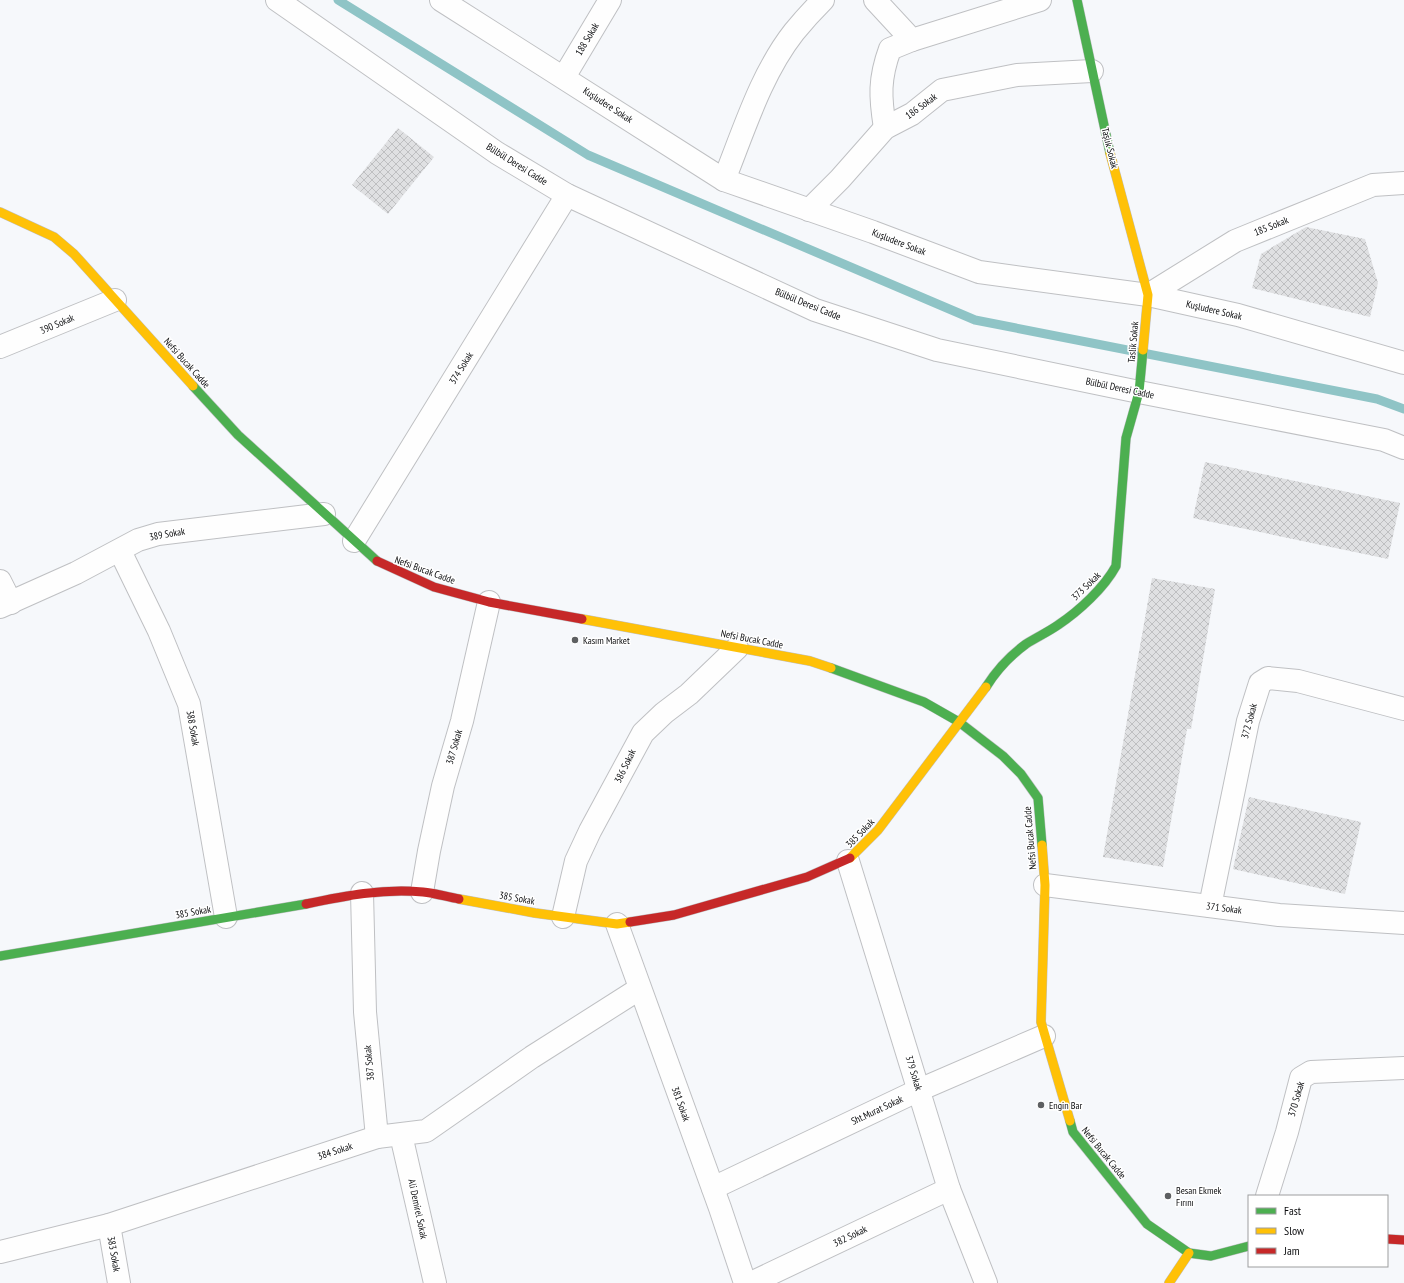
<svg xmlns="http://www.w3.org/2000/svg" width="1404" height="1283" viewBox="0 0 1404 1283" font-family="'PT Sans Narrow',sans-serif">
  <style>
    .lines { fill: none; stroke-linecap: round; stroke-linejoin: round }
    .stream { stroke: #8fc4c6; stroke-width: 9 }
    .building { fill: url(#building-cross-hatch) }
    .street-casing { stroke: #bfc0c3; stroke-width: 24 }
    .fast-casing { stroke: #bfc0c3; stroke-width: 10 }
    .slow-casing { stroke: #bfc0c3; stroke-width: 10 }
    .jam-casing { stroke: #bfc0c3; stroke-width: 10 }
    .street { stroke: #fefefe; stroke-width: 22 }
    .fast { stroke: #4caf50; stroke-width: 9 }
    .slow { stroke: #ffc107; stroke-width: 9 }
    .jam { stroke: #c62828; stroke-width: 9 }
    .poi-dot { fill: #5d5f61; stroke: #fff; stroke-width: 1.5 }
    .labels { text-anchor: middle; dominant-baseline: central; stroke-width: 3; stroke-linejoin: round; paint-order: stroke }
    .street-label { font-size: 10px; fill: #0b0c0e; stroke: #fff }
    .poi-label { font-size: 10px; fill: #0b0c0e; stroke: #fff; text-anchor: start }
  </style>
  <defs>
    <pattern id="building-cross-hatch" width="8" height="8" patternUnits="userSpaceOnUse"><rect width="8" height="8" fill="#dfe0e2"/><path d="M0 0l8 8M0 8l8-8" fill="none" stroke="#bebfc1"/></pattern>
  </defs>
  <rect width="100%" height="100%" fill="#f6f8fb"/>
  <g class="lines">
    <!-- stream -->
    <path class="stream" d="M338 0 588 155 975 320 1377 399 1404 409"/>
  </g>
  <!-- building -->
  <g class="building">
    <path d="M398 128 434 157 388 214 352 185Z"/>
    <path d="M1306 227 1365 239 1378 283 1370 317 1252 288 1261 254Z"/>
    <path d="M1205 462 1400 503 1388 559 1193 518Z"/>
    <path d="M1152 578 1215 589 1191 729H1187L1163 867 1103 857Z"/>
    <path d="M1249 797 1361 822 1345 894 1233 869Z"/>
  </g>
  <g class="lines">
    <!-- street casing -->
    <g class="street-casing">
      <g id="street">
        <path d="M277 0 497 153 567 195 815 310 937 350 1139 392 1384 440 1404 448"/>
        <path d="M441 0 724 180 873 232 979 272 1148 295 1238 315 1404 363"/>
        <path d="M875 0 912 40 1040 0"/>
        <path d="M564 77 610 0"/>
        <path d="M885 128C880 97 879 79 890 49L912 40"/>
        <path d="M724 180C744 130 761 74 794 32 803 21 813 10 823 0"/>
        <path d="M809 210 840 179 885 128 912 114 942 90 1017 75 1092 71"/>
        <path d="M1148 295 1235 241 1373 185 1404 183"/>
        <path d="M0 347 115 300"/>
        <path d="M354 541 567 195"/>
        <path d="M120 551 159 631 189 704 226 917"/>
        <path d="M0 581 11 603"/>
        <path d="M0 607 76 573 138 540 158 534 324 514"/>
        <path d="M848 861 949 1189 986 1283"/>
        <path d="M1045 885 1279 915 1404 923"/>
        <path d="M422 892 429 851 443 786 462 721 489 602"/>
        <path d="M362 893 365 1012 377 1137"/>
        <path d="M1210 906 1248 721 1260 683 1268 678 1298 681 1404 709"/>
        <path d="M563 917 576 861 590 831 643 733 664 713 689 694 737 648"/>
        <path d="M617 924 720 1208 745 1283"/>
        <path d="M401 1135 435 1283"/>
        <path d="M713 1188 919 1090 1044 1036"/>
        <path d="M1267 1196 1287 1132 1301 1078 1311 1072 1404 1068"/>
        <path d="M109 1225 119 1283"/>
        <path d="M0 1252 109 1225 377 1137 426 1131 532 1057 639 989"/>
        <path d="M751 1283 949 1189"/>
      </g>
    </g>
    <!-- fast casing -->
    <g class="fast-casing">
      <g id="fast">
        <path d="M1077 0 1110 153"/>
        <path d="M193 386 238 435 377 561"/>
        <path d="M831 668 924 702 959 722 1003 756 1021 774 1038 798 1042 845"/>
        <path d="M986 687C996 671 1011 655 1026 644 1037 637 1048 632 1058 625 1079 611 1104 588 1116 566L1126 438 1139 392 1143 350"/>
        <path d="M0 956 306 904"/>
        <path d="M1070 1121 1073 1132 1147 1224 1189 1253 1211 1256 1249 1246"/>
      </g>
    </g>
    <!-- slow casing -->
    <g class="slow-casing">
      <g id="slow">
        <path d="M1110 153 1148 295 1143 350"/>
        <path d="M0 212 54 237 74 254 193 386"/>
        <path d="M582 619 810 661 831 668"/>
        <path d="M1042 845 1045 885 1041 1022 1070 1121"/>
        <path d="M850 858 878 830 986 687"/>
        <path d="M459 899 535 913 617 924 630 922"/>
        <path d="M1169 1283 1189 1253"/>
      </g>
    </g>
    <!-- jam casing -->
    <g class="jam-casing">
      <g id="jam">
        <path d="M377 561 434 587 489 602 582 619"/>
        <path d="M306 904C344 896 383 888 423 892 435 893 447 897 459 899"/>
        <path d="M630 922 674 915 807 877 850 858"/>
        <path d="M1387 1239 1404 1240"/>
      </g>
    </g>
    <!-- street -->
    <use href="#street" class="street"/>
    <!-- fast -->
    <use href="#fast" class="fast"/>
    <!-- slow -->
    <use href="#slow" class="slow"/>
    <!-- jam -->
    <use href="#jam" class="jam"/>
  </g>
  <!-- markers -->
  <g class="poi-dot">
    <circle cx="575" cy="640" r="4"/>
    <circle cx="1041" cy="1105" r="4"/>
    <circle cx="1168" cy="1196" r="4"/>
  </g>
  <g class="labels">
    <!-- street labels -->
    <g class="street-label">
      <text transform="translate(587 39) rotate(-59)">188 Sokak</text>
      <text transform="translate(608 105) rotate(33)">Kuşludere Sokak</text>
      <text transform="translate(921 106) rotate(-36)">186 Sokak</text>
      <text transform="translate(1110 148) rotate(76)">Taşlık Sokak</text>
      <text transform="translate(517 164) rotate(32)">Bülbül Deresi Cadde</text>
      <text transform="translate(1271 226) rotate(-22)">185 Sokak</text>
      <text transform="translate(899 242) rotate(21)">Kuşludere Sokak</text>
      <text transform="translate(808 304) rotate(22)">Bülbül Deresi Cadde</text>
      <text transform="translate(1214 310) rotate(13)">Kuşludere Sokak</text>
      <text transform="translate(57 324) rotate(-23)">390 Sokak</text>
      <text transform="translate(1133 342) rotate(-85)">Taslik Sokak</text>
      <text transform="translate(187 363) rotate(48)">Nefsi Bucak Cadde</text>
      <text transform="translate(461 368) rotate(-58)">374 Sokak</text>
      <text transform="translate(1120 388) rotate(12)">Bülbül Deresi Cadde</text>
      <text transform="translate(167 534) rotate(-10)">389 Sokak</text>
      <text transform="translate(425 570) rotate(20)">Nefsi Bucak Cadde</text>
      <text transform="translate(1086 586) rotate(-44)">373 Sokak</text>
      <text transform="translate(752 639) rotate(11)">Nefsi Bucak Cadde</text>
      <text transform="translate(1249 721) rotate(-75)">372 Sokak</text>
      <text transform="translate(193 728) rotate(80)">388 Sokak</text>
      <text transform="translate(454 747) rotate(-74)">387 Sokak</text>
      <text transform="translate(625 766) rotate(-64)">386 Sokak</text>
      <text transform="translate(860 833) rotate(-46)">385 Sokak</text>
      <text transform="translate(1030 838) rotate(-95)">Nefsi Bucak Cadde</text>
      <text transform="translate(517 898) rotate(10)">385 Sokak</text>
      <text transform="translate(1224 908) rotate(7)">371 Sokak</text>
      <text transform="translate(193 912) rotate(-10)">385 Sokak</text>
      <text transform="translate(369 1063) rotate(-95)">387 Sokak</text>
      <text transform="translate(914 1073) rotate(73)">379 Sokak</text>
      <text transform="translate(1296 1099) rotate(-74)">370 Sokak</text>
      <text transform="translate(681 1104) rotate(70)">381 Sokak</text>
      <text transform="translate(877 1110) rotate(-25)">Sht.Murat Sokak</text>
      <text transform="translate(335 1151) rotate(-18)">384 Sokak</text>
      <text transform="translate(1104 1153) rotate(51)">Nefsi Bucak Cadde</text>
      <text transform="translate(418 1209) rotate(78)">Ali Demirel Sokak</text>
      <text transform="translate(850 1236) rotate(-26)">382 Sokak</text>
      <text transform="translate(114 1254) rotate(80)">383 Sokak</text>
    </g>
    <!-- poi labels -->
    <g class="poi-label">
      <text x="583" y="640">Kasım Market</text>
      <text x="1049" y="1105">Engin Bar</text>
      <text x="1176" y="1190">Besan Ekmek<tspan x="1176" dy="12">Fırını</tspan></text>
    </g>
  </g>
  <!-- legend -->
  <rect x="1248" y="1195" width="140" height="72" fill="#ffffff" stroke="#9d9e9f"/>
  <rect x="1256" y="1208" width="20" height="6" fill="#4caf50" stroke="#9d9e9f"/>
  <text x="1284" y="1215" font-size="12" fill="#0b0c0e">Fast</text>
  <rect x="1256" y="1228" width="20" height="6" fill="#ffc107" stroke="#9d9e9f"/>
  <text x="1284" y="1235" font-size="12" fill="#0b0c0e">Slow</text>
  <rect x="1256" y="1248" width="20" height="6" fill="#c62828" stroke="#9d9e9f"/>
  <text x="1284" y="1255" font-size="12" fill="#0b0c0e">Jam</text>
</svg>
